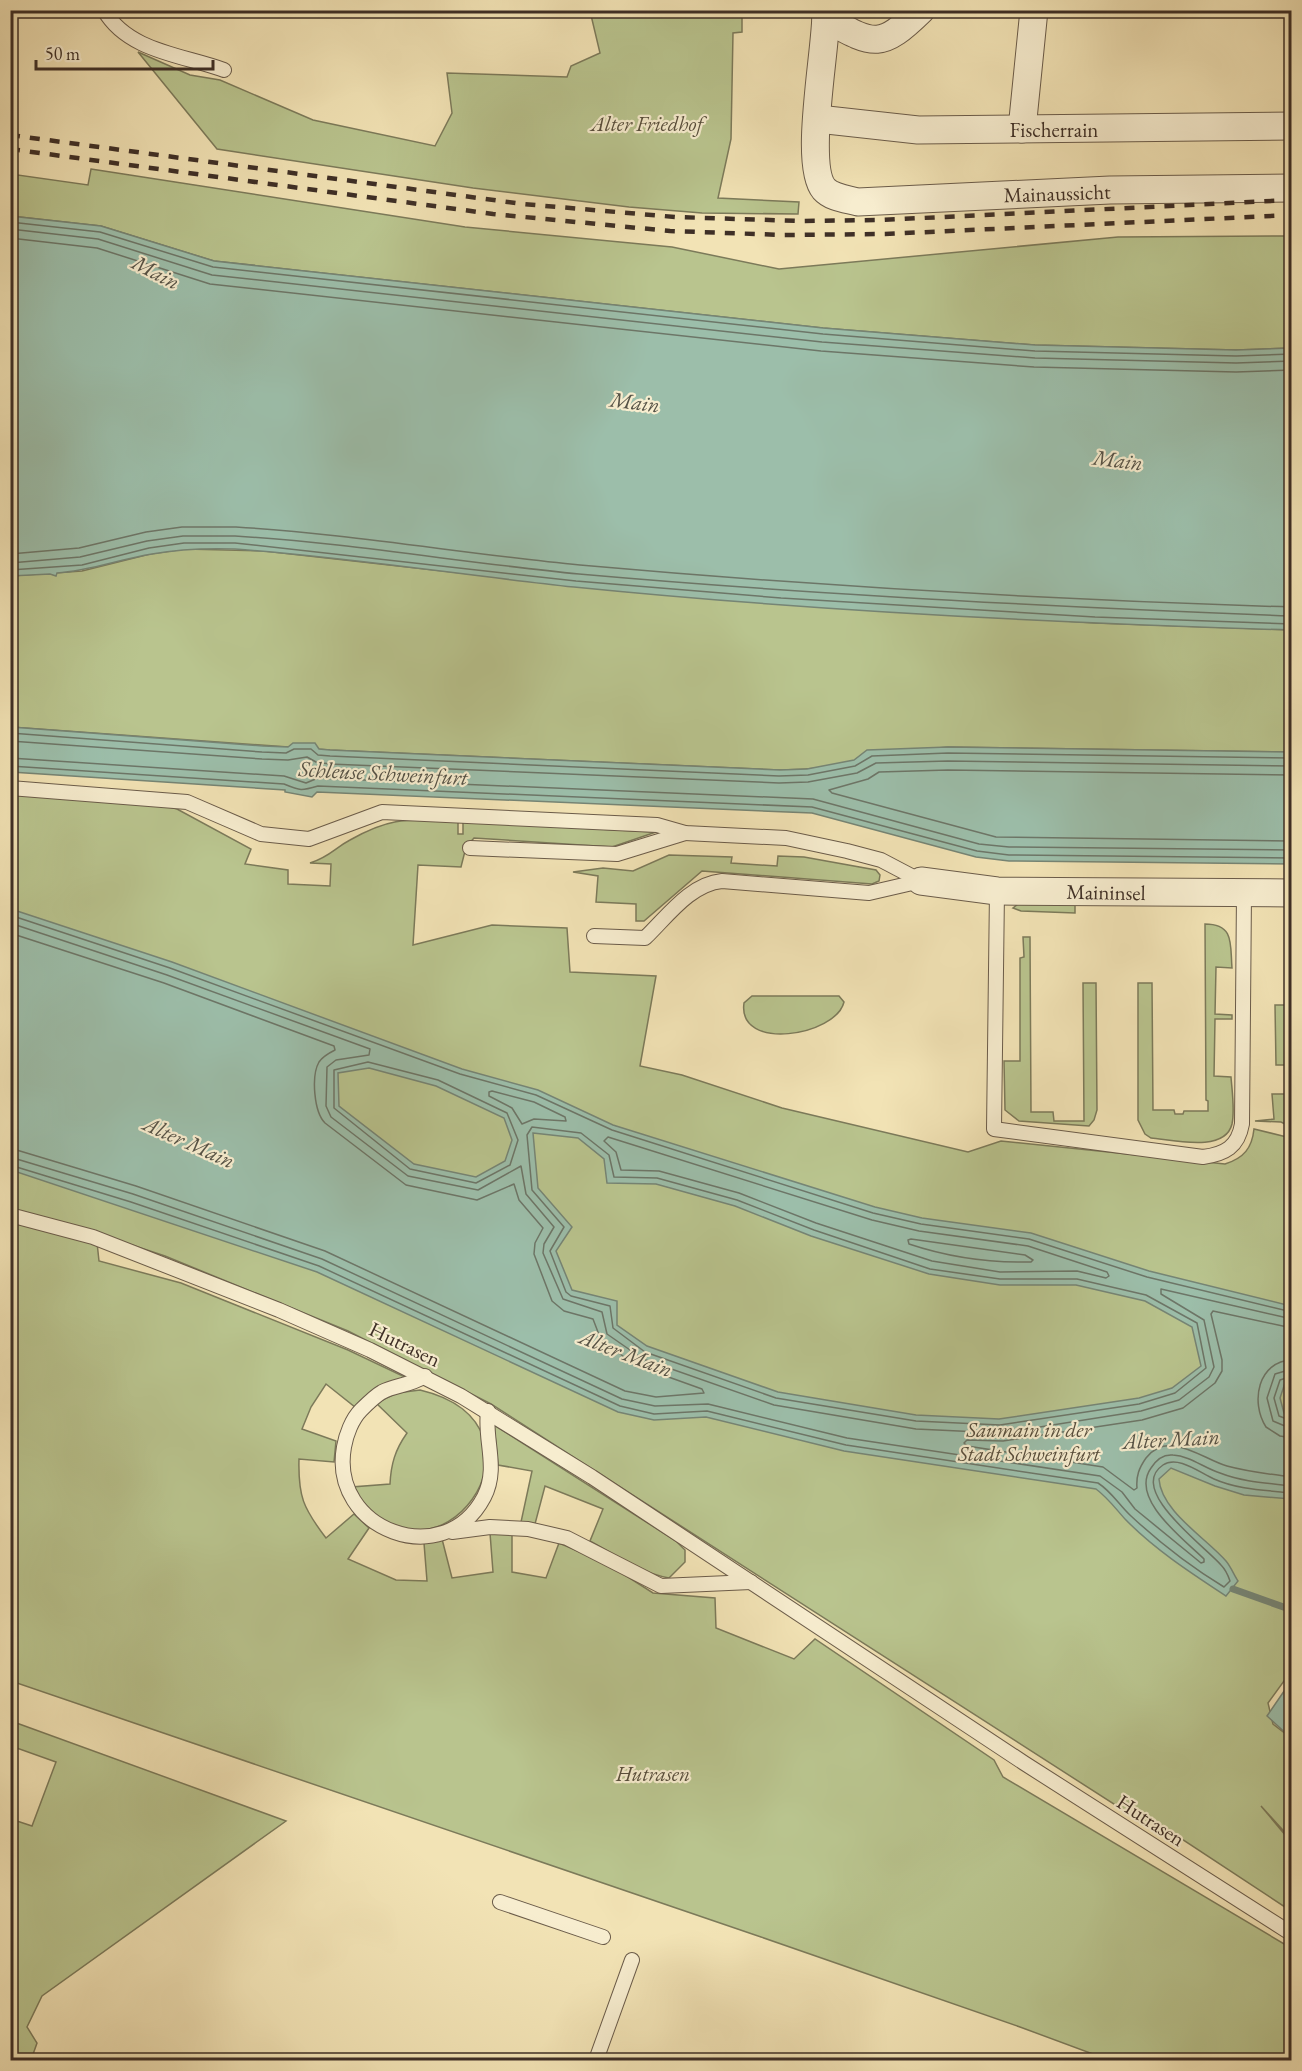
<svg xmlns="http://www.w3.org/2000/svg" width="1302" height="2071" viewBox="0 0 1302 2071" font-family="'EB Garamond',serif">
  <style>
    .green { fill: #b9c48e; stroke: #7c7a5a; stroke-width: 1.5 }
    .water { fill: #9cbeaa; stroke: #768575; stroke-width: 1.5; fill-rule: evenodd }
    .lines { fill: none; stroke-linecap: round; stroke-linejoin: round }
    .shore { stroke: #6d7668; stroke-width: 1.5 }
    .stream { stroke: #768575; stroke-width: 7 }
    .service-casing { stroke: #6b5c4a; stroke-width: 16 }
    .minor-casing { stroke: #6b5c4a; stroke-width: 29 }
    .service { stroke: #f7edcf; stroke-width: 14 }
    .minor { stroke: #f7edcf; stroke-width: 27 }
    .rail { stroke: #3e2f26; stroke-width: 4.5; stroke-dasharray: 10 10; stroke-linecap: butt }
    .labels { text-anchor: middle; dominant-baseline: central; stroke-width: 4.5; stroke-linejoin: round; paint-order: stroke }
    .park-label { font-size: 21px; font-style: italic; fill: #574d3b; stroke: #f7edcf }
    .street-label { font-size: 21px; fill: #3e2f26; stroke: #f7edcf }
    .water-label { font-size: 22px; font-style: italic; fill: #565347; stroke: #f7edcf }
  </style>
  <rect width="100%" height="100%" fill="#f2e3b5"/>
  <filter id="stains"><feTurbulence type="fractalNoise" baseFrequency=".00333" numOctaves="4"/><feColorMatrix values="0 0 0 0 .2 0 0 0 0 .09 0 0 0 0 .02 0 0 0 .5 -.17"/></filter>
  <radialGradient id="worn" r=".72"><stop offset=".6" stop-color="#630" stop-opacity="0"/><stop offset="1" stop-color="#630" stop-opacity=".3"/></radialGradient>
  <!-- green -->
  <g class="green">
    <path d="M590 11H742V32L733 33 731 139 718 198 799 202 798 214 702 213 629 207 473 188 217 149 138 52 190 75 220 80 313 120 435 146 452 113 447 73 567 77 571 66 600 53Z"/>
    <path d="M91 169 465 227 672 247 779 269 1118 237 1291 236V348L1236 350 1035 345 823 328 214 261 101 226 11 216V174L88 185Z"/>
    <path d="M185 549 264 551 632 592 1095 623 1291 630V752L948 747 864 755C848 769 801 769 780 770L330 750 11 727 10 576 82 571 150 554Z"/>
    <path d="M11 793 163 805 177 809 251 849 245 864 288 870V884L330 886 331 864 310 863C331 856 333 849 350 840 394 815 410 820 458 821V834H463V822L656 832 612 847 474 838 466 847 461 867 418 865 413 945 492 925 567 928 570 972 656 976 640 1066 682 1075 782 1108 968 1152 1001 1141 1225 1164C1244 1158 1252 1148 1254 1129L1291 1138 1292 1670 1268 1703 1273 1724 1291 1738V1839L1261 1806 1291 1842V1911L1150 1818 1145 1824 491 1404 348 1331 165 1256 96 1233 99 1261 181 1283 348 1350 407 1378 382 1385 355 1407 326 1384 311 1407 302 1429 336 1441 334 1462 299 1459C298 1496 303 1508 326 1538L354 1514 369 1528 348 1559 396 1580 427 1581 424 1543 442 1539 452 1578 493 1572 490 1533 512 1534V1572L546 1578 559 1543 606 1563 653 1593 715 1598 716 1628 794 1659 815 1639 994 1760 1003 1777 1291 1948 1292 2058 1109 2060 1020 2027 761 1937 11 1681Z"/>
    <path d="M669 855 732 857 731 863 777 866 778 856 804 857 876 870 880 875 879 881 872 884 702 871 644 921H636V904L596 902 598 876 573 872 603 868 633 871Z"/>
    <path d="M1018 904H1075V913L1021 911 1013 908Z"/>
    <path d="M1205 924C1235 924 1230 945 1232 968L1216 967 1215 1014 1232 1015V1019H1215L1214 1076 1231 1077C1232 1091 1235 1110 1232 1124 1225 1153 1173 1140 1151 1138L1145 1134 1138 1120V983H1152L1153 1110H1174L1175 1114H1183L1184 1111H1208V1101L1206 1100Z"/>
    <path d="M1023 937H1030L1031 1112H1053L1054 1121H1084L1083 983H1096L1097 1110 1094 1120 1089 1126 1019 1121 1005 1110 1004 1061H1020V958L1024 957Z"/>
    <path d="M752 996H839L844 1002C836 1036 737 1052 744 1003Z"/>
    <path d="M1275 1005H1291V1053L1285 1054V1065H1276Z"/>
    <path d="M1272 1094H1285V1116H1291V1127L1281 1122 1255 1121 1274 1119Z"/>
    <path d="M420 1390C568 1425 434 1614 352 1487L390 1484C391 1464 395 1450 407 1433L376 1403 397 1393Z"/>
    <path d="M494 1425 676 1541 685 1550V1562L669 1578C640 1573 616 1555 590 1541L603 1509 545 1486 535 1524 521 1522 532 1471 498 1465Z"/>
    <path d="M11 1721 286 1821 42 1996 27 2027 37 2043 31 2060H11V1819L32 1826 56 1762 11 1746Z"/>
  </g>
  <!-- water -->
  <g class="water">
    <path d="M10 216 101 226 214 261 823 328 1035 345 1236 350 1291 348V630C1052 623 812 611 574 587 461 575 348 557 235 549 207 548 180 549 152 554 120 559 90 571 57 573L56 576 50 574 11 576Z"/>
    <path d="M11 727 263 746 288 747 293 743H315L319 749 330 750 780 770 807 769 854 760 867 750 948 747 1291 752V864L1009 861 976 857 812 813 317 792 312 797 285 792V790L11 772Z"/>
    <path d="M11 909 172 962 462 1069 538 1090 613 1125 875 1207 922 1218 1031 1233 1149 1271 1291 1306V1382L1285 1383 1280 1398 1284 1413 1291 1416V1499L1244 1495 1215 1486 1171 1468 1159 1479C1161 1511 1206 1538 1226 1561 1231 1567 1234 1575 1238 1581L1226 1596C1191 1573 1154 1549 1125 1519 1115 1508 1108 1498 1096 1489L844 1451 706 1417 654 1420 618 1412 317 1272 11 1170ZM369 1068 436 1086 504 1118 512 1140 505 1161 476 1177 414 1164 339 1106 338 1073ZM533 1133 578 1138 604 1159 607 1183 656 1184 735 1206 811 1236 929 1274 1000 1285H1076L1145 1301 1192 1327 1201 1366 1172 1388 1139 1398 999 1419 916 1415 778 1392 647 1346 617 1325V1301L572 1290 556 1251 572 1227 538 1188Z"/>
    <path d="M1291 1681V1738L1267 1716Z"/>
  </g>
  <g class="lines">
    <!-- shore -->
    <g class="shore">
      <path d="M10 222 100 232 213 267 823 334 1035 351 1236 356 1292 354"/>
      <path d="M10 229 98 239 212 275 822 342 1035 358 1236 363 1292 361"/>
      <path d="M10 238 97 248 210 284 821 351 1034 367 1236 372 1292 370"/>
      <path d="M10 554 79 548 146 532 182 527H236C351 534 465 554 580 565 816 586 1054 600 1292 607"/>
      <path d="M10 563 80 557 147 541 183 536H235C350 543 465 563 579 574 816 595 1054 607 1292 616"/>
      <path d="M10 570 82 565 149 548 184 543H235L576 581 781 598 1095 617 1292 624"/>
      <path d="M10 733 262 752 286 753 294 749H311L318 755 330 756 779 776 808 775 855 766 872 756 948 753 1292 758"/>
      <path d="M10 741 262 759 288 760 307 757 316 762 330 764 779 783 808 782 857 773 876 763 948 761 1292 766"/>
      <path d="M10 758 284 776 306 783 318 778 813 799 979 844 1009 847 1292 850"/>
      <path d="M10 766 284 784C301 791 301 791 318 786L812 807 977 851 1009 855 1292 858"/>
      <path d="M1292 775 948 770 879 772 868 779 829 790 832 793 996 837 1292 841"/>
      <path d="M10 915 170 968 460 1074 536 1095 612 1130 873 1213 921 1224 1029 1239 1147 1277 1292 1312"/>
      <path d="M10 923 167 975 370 1049 369 1055 336 1060 327 1067 326 1106 331 1117 408 1176 478 1190 521 1166 526 1194 554 1227 544 1244 543 1253 563 1299 602 1312 607 1334 643 1359 774 1405 916 1429 1001 1433 1141 1411 1179 1400 1209 1377 1214 1367 1204 1320 1161 1294V1289L1292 1319"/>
      <path d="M10 933 164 983 334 1046 335 1050C329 1053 323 1056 319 1062 311 1076 314 1112 325 1123L406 1185 477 1200 514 1184 519 1200 543 1228 535 1243 534 1254 552 1301 564 1311 593 1319 601 1340 635 1365 702 1389 704 1393 656 1397 625 1391 325 1251 136 1186 10 1148"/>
      <path d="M368 1062 438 1080 507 1113 518 1140 510 1165 476 1183 410 1169 334 1108V1070Z"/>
      <path d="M492 1091 534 1102 565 1117 566 1121 534 1119 522 1124 512 1108 489 1096V1092Z"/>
      <path d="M532 1127 581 1133 609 1155 614 1177 657 1178 737 1200 814 1230 930 1269 1000 1279H1077L1146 1295 1197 1323 1206 1368 1175 1393 1139 1404 1000 1425 916 1421 776 1398 645 1352 613 1328 610 1306 571 1296 566 1292 550 1251 564 1227 532 1190 527 1135Z"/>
      <path d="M608 1137 872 1220 919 1231 1028 1246 1107 1272 1109 1276 1106 1278 1077 1271 1000 1272 932 1261 816 1223 739 1193 659 1171 621 1170 616 1152 604 1141Z"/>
      <path d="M10 1157 133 1194 322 1259 622 1399 655 1406 708 1404 847 1438 1100 1476 1122 1492 1135 1509 1201 1563 1204 1562V1559C1185 1540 1129 1499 1151 1468 1156 1460 1163 1454 1173 1455 1190 1456 1204 1468 1220 1473 1243 1482 1267 1483 1292 1486"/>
      <path d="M10 1165 131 1202 319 1266 620 1406 654 1414 707 1411 846 1445 1098 1483C1112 1492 1119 1505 1131 1516 1159 1542 1191 1567 1224 1587L1230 1581C1228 1575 1225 1569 1221 1565 1206 1547 1126 1490 1163 1465 1178 1455 1200 1473 1214 1479 1239 1490 1265 1490 1292 1493"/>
      <path d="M911 1239 1025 1255 1033 1260 1031 1262C990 1263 948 1257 909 1244L908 1240Z"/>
      <path d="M1292 1328 1213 1311 1211 1314 1222 1360V1371L1215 1383 1183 1408 1142 1420 1003 1441 967 1440 964 1443 967 1446 1103 1467 1134 1490 1137 1488C1136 1476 1139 1468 1146 1458 1169 1429 1202 1459 1227 1466 1249 1472 1269 1474 1292 1477"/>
      <path d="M1292 1360C1258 1361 1250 1402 1266 1427L1280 1436 1292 1438"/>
      <path d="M1292 1369 1275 1374 1267 1398 1273 1421 1292 1429"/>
      <path d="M1292 1376 1280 1380 1274 1398 1279 1416 1292 1421"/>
    </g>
    <!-- stream -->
    <path class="stream" d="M1233 1589 1292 1610"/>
    <!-- service casing -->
    <g class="service-casing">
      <g id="service">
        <path d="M104 10C128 52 184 55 224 70"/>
        <path d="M10 788 187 802 261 834 309 839 382 812 657 825 685 833 786 838 847 851 881 860 921 881"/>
        <path d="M470 848 617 854 685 833"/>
        <path d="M997 891 994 1129 1203 1157C1225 1154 1238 1147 1242 1124L1244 893"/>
        <path d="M594 936 645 938C667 917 690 884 722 881L869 893 921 881"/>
        <path d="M10 1215 93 1237 279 1310 370 1350 461 1396 592 1477 1024 1763 1292 1934"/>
        <path d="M425 1376C409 1386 395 1385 382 1392 375 1396 367 1404 361 1410 352 1419 346 1435 344 1447 329 1530 444 1573 484 1497 499 1468 484 1440 488 1411"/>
        <path d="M452 1532 490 1527 528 1529 567 1538 661 1586 751 1582"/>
        <path d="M500 1902 603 1937"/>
        <path d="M596 2060 632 1960"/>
      </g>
    </g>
    <!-- minor casing -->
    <g class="minor-casing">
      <g id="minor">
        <path d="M826 10C827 46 803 164 824 189 832 198 847 199 858 202L1110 190 1292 188"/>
        <path d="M826 19C874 45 880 50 921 10"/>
        <path d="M818 119 918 130 1292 126"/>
        <path d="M1022 129 1034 10"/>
        <path d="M921 881 997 891 1292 893"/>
      </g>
    </g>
    <!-- service -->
    <use href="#service" class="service"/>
    <!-- minor -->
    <use href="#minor" class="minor"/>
    <!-- rail -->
    <g class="rail">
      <path d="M10 135 523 204 675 217 802 221 881 220 1292 200"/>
      <path d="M10 149 493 214 670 231 784 235 885 234 1292 215"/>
    </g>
  </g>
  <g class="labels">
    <!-- park labels -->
    <g class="park-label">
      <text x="647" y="123">Alter Friedhof</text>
      <text x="1029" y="1429">Saumain in der<tspan x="1029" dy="24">Stadt Schweinfurt</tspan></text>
      <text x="653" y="1773">Hutrasen</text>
    </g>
    <!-- street labels -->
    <g class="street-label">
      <text x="1054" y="129">Fischerrain</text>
      <text transform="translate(1057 193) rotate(-2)">Mainaussicht</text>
      <text transform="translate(1106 892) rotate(1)">Maininsel</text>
      <text transform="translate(405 1344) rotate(26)">Hutrasen</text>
      <text transform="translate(1151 1820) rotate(33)">Hutrasen</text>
    </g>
    <!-- water labels -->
    <g class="water-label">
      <text transform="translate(156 272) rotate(27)">Main</text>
      <text transform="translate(635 402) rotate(7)">Main</text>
      <text transform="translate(1118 460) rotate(7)">Main</text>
      <text transform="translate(383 773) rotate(3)">Schleuse Schweinfurt</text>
      <text transform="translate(189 1142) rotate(24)">Alter Main</text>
      <text transform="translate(626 1353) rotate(21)">Alter Main</text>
      <text transform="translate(1171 1439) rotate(-3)">Alter Main</text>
    </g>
  </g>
  <!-- margin -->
  <rect width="1302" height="2071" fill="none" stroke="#f2e3b5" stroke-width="36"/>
  <rect x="12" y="12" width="1278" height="2047" fill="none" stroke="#3e2f26" stroke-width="3"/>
  <rect x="18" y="18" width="1266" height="2035" fill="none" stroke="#3e2f26" stroke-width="1.5"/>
  <!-- scale -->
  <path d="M36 60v9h177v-9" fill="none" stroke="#3e2f26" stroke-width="3"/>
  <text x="45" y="60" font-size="18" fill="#3e2f26" stroke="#f7edcf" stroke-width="4.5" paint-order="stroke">50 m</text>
  <rect width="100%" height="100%" filter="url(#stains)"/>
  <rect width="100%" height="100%" fill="url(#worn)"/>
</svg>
